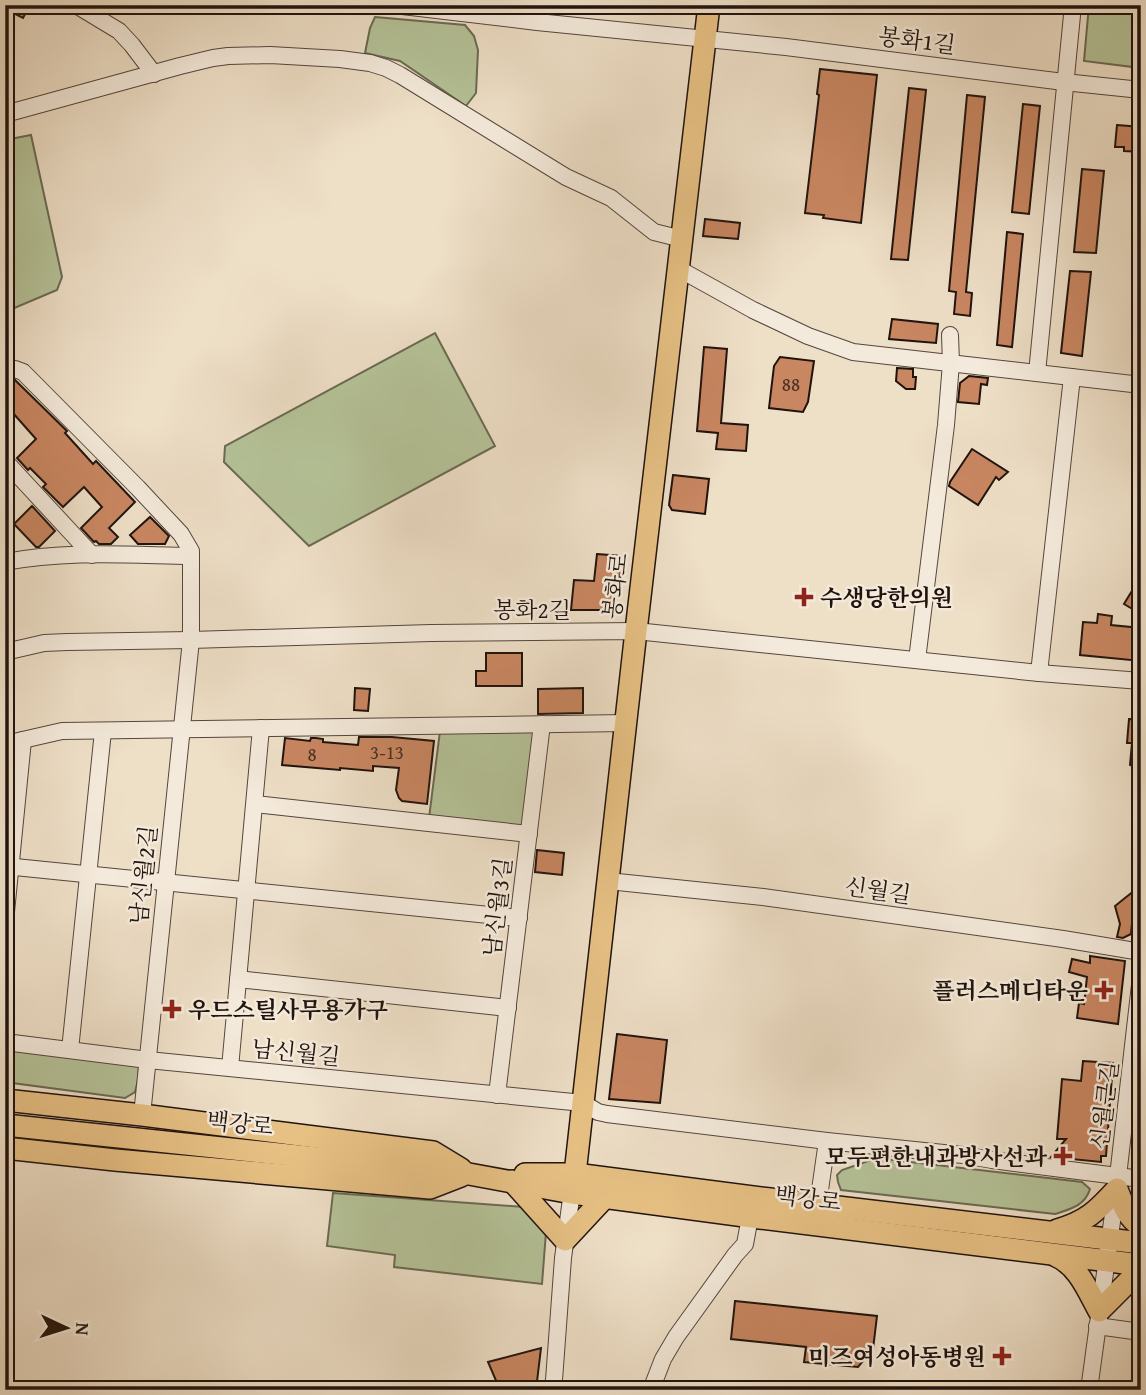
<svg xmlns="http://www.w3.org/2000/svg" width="1146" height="1395" viewBox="0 0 1146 1395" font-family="'Gentium Book Plus','Noto Serif KR',serif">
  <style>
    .green { fill: #b5c298; stroke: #6a6a53; stroke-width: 2 }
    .building { fill: #c88661; stroke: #20130e; stroke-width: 2 }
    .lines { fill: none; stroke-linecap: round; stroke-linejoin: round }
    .minor-casing { stroke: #54463c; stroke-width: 18 }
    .major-casing { stroke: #20130e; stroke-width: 24 }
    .minor { stroke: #f4eadb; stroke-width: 16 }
    .major { stroke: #e7c084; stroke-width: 21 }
    .poi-dot { fill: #8f2418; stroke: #f4eadb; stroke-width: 2.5 }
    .labels { text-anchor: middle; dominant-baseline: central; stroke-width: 5; stroke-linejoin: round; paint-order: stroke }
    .number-label { font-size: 19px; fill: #4a3023 }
    .street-label { font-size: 23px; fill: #20130e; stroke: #f4eadb }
    .poi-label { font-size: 23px; font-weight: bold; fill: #20130e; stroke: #f4eadb; text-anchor: end }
  </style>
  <rect width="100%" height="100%" fill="#eedfc7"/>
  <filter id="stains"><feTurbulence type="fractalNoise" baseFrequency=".00286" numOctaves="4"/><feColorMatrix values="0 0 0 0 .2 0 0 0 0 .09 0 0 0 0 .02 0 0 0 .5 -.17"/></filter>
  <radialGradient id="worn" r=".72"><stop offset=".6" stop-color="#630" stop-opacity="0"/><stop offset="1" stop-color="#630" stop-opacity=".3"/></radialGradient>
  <!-- green -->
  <g class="green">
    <path d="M1089 5H1141V68L1084 61Z"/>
    <path d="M375 17 465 25 474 36 478 50 476 93 466 106 400 61 365 53 370 28Z"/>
    <path d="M31 135 62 277 57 290 5 312V140Z"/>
    <path d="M435 333 495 446 309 546 224 462 225 446Z"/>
    <path d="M537 730 525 829 429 818 440 731Z"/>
    <path d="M5 1048 139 1066 138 1080 135 1092 125 1098 5 1082Z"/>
    <path d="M874 1159 893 1160 1082 1182 1090 1189C1085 1206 1070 1209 1055 1214L841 1190 838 1182 837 1175 842 1170Z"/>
    <path d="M333 1193 524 1207 546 1232 542 1284 394 1267 395 1255 327 1246Z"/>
  </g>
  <!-- building -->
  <g class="building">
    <path d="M5 5H30L23 18 5 9Z"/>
    <path d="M820 69 877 75 861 223 823 218 824 215 805 213 819 95 817 94Z"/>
    <path d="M909 88 926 90 908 260 891 259Z"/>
    <path d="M967 95 985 97 966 292 972 293 970 316 954 314 956 292 949 291Z"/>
    <path d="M1023 104 1040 106 1029 214 1012 212Z"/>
    <path d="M1117 125 1141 127V152L1124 151V147H1115Z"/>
    <path d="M1082 169 1104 171 1096 253 1074 252Z"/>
    <path d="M705 219 740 223 738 239 703 236Z"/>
    <path d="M1007 232 1023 234 1012 347 997 345Z"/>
    <path d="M1070 271 1091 272 1082 356 1061 353Z"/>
    <path d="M892 319 938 324 936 343 889 339Z"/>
    <path d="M704 347 727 349 721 423 748 425 746 451 716 449 718 433 697 431Z"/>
    <path d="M780 357 814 361 808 402 803 412 769 408 774 366Z"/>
    <path d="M897 368 913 369V377H916L915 389H906L896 381Z"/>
    <path d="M969 376 988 378 987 385 981 384 979 404 958 402 960 383Z"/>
    <path d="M15 380 67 431 65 433 93 464 96 461 135 502 109 528 118 537 111 544H99L96 541 94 542 81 528 102 507 84 487 63 507 43 487 46 484 30 468 28 470 17 458 36 439 5 404V388Z"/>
    <path d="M972 449 1008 472 999 480 996 477 978 505 949 486 950 482Z"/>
    <path d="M673 475 709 479 705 514 672 510 669 505Z"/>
    <path d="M32 506 55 531 39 547H36L14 524Z"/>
    <path d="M150 517 169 536 165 544H138L130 535Z"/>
    <path d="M597 554 622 556 619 592 601 610H571L574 580 594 581Z"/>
    <path d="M1141 576V614L1124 604Z"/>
    <path d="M1098 614 1112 616 1111 625 1141 628V661L1080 655 1083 622 1097 623Z"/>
    <path d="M486 653H522V686H476V671H486Z"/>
    <path d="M355 688 370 689 368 711 354 710Z"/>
    <path d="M583 688V713L538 714V689Z"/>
    <path d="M1129 719 1141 720V770L1130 765 1132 743H1127Z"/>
    <path d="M359 737H392L434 741 427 804 402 801 399 798 396 790 399 768 373 766V771L340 768V770L282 765 285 738 310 741 311 738H316L323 739V742L358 745Z"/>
    <path d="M537 850 564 853 562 875 535 872Z"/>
    <path d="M1135 890 1131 934 1123 938 1117 937 1120 924 1115 906Z"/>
    <path d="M1090 956 1125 961 1118 1024 1077 1018 1079 1003 1084 1004 1087 977 1069 972 1072 959 1090 963Z"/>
    <path d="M617 1034 667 1040 660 1103 609 1099Z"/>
    <path d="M1083 1061 1113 1063 1106 1156H1101V1162L1051 1157 1066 1139H1057L1062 1079 1081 1081Z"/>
    <path d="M735 1301 877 1316 873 1349 858 1367 804 1362 806 1347 731 1339Z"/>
    <path d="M541 1348 536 1390H500L488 1362Z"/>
  </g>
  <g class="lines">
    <!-- minor casing -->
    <g class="minor-casing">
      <g id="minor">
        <path d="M76 5 119 31 132 45 154 74"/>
        <path d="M394 5 537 22 786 47 1064 82 1141 90"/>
        <path d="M5 114 180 66 213 58 228 56 270 55 340 59 370 63 386 68 400 75 566 177 611 198 654 232 682 239"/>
        <path d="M679 269 753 310 808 336 853 352 1141 385"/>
        <path d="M5 373 15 369 23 372 138 488 181 534 191 551V640L142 1115"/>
        <path d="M1037 373 1073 5"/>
        <path d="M5 461 92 555"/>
        <path d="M5 562C66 550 130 555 191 556"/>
        <path d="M5 652 44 643 67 642 191 640 431 633 636 631 1039 673 1141 681"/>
        <path d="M917 660 946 425 951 363 950 335"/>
        <path d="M1039 673 1072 377"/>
        <path d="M5 744 62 731 626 723"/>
        <path d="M255 804 529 834"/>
        <path d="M5 866 519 918"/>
        <path d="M608 881 763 897 1063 939 1141 952"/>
        <path d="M5 922 23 740"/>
        <path d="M238 979 508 1008"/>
        <path d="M5 1042 148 1060 583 1103 598 1112 607 1114 827 1141"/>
        <path d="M70 1050 103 731"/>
        <path d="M230 1068 261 728"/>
        <path d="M497 1095 542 724"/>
        <path d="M818 1204 827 1141 963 1155 992 1160 1141 1179"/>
        <path d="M1097 1326 1141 1332"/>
        <path d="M551 1390 554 1380 563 1258 573 1184"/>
        <path d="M651 1390 663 1359 676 1337 735 1255 745 1244 750 1217"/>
        <path d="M1089 1390 1117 1185 1141 976"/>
      </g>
    </g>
    <!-- major casing -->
    <g class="major-casing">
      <g id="major">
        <path d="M5 1100 142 1115 433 1152 461 1169"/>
        <path d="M5 1125 469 1174 572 1193 625 1200 760 1218 1141 1265"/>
        <path d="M5 1148 115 1160 430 1188 461 1176"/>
        <path d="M525 1174H575L770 1199 1141 1243"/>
        <path d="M575 1174 636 631 709 5"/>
        <path d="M512 1181 565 1240 605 1197"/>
        <path d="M1057 1230C1086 1222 1097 1211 1117 1189 1122 1202 1127 1218 1141 1226"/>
        <path d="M1056 1256C1078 1265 1088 1291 1099 1311L1130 1280 1141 1278"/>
      </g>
    </g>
    <!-- minor -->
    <use href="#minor" class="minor"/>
    <!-- major -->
    <use href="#major" class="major"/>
  </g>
  <!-- markers -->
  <g class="poi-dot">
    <path d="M800.5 586.5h7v7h7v7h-7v7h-7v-7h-7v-7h7z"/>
    <path d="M1100.5 979.5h7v7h7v7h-7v7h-7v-7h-7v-7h7z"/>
    <path d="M168.5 998.5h7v7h7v7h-7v7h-7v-7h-7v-7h7z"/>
    <path d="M1059.5 1145.5h7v7h7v7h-7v7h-7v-7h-7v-7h7z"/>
    <path d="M998.5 1345.5h7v7h7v7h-7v7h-7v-7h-7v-7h7z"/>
  </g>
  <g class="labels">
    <!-- number labels -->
    <g class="number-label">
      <text x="791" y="384">88</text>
      <text x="387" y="752">3-13</text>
      <text x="312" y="754">8</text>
    </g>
    <!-- street labels -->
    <g class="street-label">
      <text transform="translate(917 40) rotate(7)">봉화1길</text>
      <text transform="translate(615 586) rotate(-83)">봉화로</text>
      <text x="532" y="609">봉화2길</text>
      <text transform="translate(143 875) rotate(-84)">남신월2길</text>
      <text transform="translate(878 890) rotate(8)">신월길</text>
      <text transform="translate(497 907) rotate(-83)">남신월3길</text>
      <text transform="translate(296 1052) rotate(6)">남신월길</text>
      <text transform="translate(1104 1105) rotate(-83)">신월큰길</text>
      <text transform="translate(240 1123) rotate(6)">백강로</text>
      <text transform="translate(808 1198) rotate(7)">백강로</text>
    </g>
    <!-- poi labels -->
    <g class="poi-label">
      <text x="820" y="597" text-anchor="start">수생당한의원</text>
      <text x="1088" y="990">플러스메디타운</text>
      <text x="188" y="1009" text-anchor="start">우드스틸사무용가구</text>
      <text x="1047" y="1156">모두편한내과방사선과</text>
      <text x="986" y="1356">미즈여성아동병원</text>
    </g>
  </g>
  <!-- margin -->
  <rect width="1146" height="1395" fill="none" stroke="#eedfc7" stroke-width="28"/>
  <rect x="7" y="7" width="1132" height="1381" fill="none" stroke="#20130e" stroke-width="3.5"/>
  <rect x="14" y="14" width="1118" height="1367" fill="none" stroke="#20130e" stroke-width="2"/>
  <!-- north arrow -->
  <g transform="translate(66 1328) rotate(94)" stroke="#f4eadb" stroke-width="5" paint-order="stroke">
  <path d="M0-5L12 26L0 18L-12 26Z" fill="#20130e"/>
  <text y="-10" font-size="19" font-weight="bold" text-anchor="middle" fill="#20130e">N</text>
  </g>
  <rect width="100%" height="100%" filter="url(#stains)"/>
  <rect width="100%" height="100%" fill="url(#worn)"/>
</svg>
